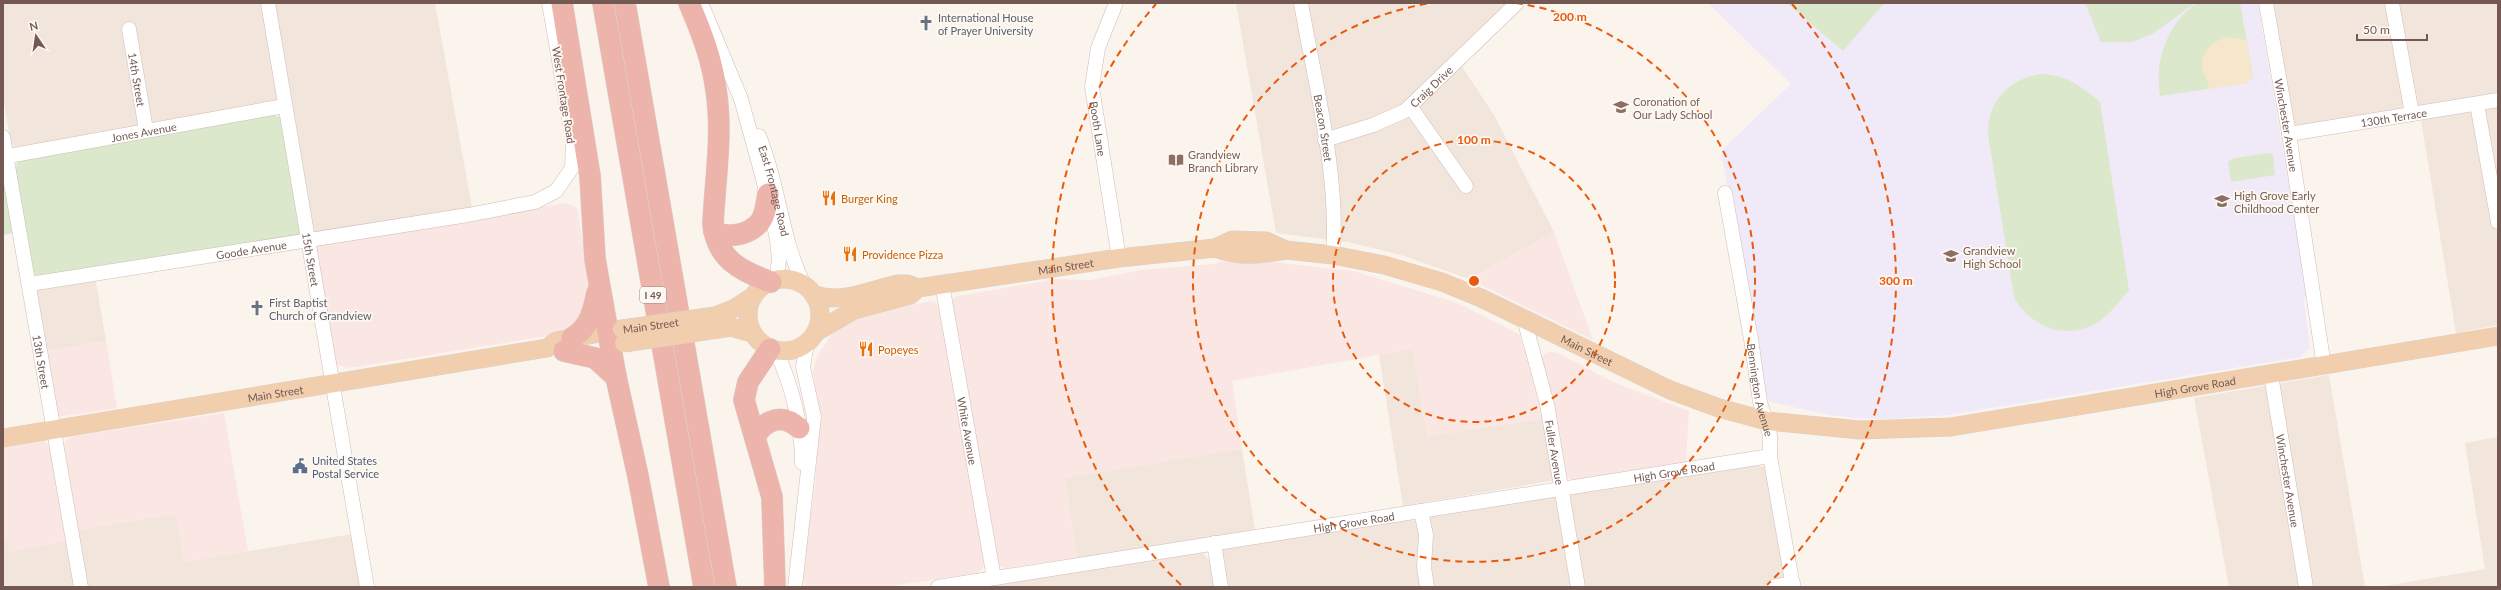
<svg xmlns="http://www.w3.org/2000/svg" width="2501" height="590" viewBox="0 0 2501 590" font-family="Lato,sans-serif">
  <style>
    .residential { fill: #f2e5dc }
    .commercial { fill: #fae6e2 }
    .education { fill: #f0e9f8 }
    .green { fill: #dbe8cc }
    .sand { fill: #f6e7cc }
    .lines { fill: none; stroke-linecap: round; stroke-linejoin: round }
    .minor-casing { stroke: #cebdb6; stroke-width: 15 }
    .major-casing { stroke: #d8d1cf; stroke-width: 19 }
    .highway-casing { stroke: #d8d1cf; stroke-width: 22 }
    .minor { stroke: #fff; stroke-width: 14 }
    .major { stroke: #f1cfae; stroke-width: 18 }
    .highway { stroke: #edb4ab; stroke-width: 21 }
    .major-bridge-casing { stroke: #d8d1cf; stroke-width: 19; stroke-linecap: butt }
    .major-bridge { stroke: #f1cfae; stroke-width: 18 }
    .ring { fill: none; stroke: #e8590c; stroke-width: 2; stroke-dasharray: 7 5 }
    .labels { text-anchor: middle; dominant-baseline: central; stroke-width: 3.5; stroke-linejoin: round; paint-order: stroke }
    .shield { fill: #fef8f3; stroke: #9d8982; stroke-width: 1 }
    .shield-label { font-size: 10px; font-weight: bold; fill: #745952 }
    .worship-label { font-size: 11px; fill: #5b616d; stroke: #fef8f3; text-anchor: start }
    .street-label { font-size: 11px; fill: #745952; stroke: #fef8f3 }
    .education-label { font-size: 11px; fill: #785e54; stroke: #fef8f3; text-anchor: start }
    .food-label { font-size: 11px; fill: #c56008; stroke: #fef8f3; text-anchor: start }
    .service-label { font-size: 11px; fill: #4e5e75; stroke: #fef8f3; text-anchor: start }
    .centre { fill: #e8590c; stroke: #fef8f3; stroke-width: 2 }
    .ring-label { font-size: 12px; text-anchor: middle; font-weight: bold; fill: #e8590c; stroke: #fef8f3; stroke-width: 3.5; stroke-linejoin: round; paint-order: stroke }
  </style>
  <rect width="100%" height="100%" fill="#fbf4ed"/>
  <!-- residential -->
  <g class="residential">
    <path d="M3 3H262L277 98 273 103 15 148 11 143 3 97Z"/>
    <path d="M273 3H435L472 208 316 233 312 229Z"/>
    <path d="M1236 3H1508L1461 65 1494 115 1554 232 1469 279 1401 255 1348 242 1276 233Z"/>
    <path d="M2273 3H2498V325L2456 333 2419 108 2299 127 2294 123Z"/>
    <path d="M95 277 106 341 45 351 36 290Z"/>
    <path d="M1413 349 1427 436 1543 419 1553 479 1551 481 1403 506 1379 355Z"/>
    <path d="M2329 375 2365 587H2229L2194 398Z"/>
    <path d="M2498 437V587H2379L2485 569 2465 443Z"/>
    <path d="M1242 449 1255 530 1077 558 1065 478Z"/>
    <path d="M1754 464 1764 467 1767 472 1787 587H1433L1430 576V518L1433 515Z"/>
    <path d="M176 514 184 562 352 534 361 587H3V541L7 540 9 552 67 541 78 530Z"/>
    <path d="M1409 518 1419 523 1422 587H1226L1222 549Z"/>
    <path d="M1202 552 1209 560 1214 587H964Z"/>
  </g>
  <!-- commercial -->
  <g class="commercial">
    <path d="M566 203 577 208 591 292 589 311 565 333 349 368 336 365 315 245Z"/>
    <path d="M1554 232 1593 340 1469 279Z"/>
    <path d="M1221 261 1272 262 1353 271 1458 303 1520 335 1543 419 1427 436 1413 349 1232 381 1242 449 1065 478 1077 558 1006 568 998 565 951 300 958 296 1057 279 1090 280 1141 270 1215 264Z"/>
    <path d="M932 301 936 303 941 311 984 562 983 568 977 573 885 587H806L802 577 816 478 817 405 813 372 817 357 832 334 848 322 871 312Z"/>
    <path d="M106 341 117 408 58 417 45 351Z"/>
    <path d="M1549 352 1558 353 1615 383 1689 411 1686 462 1574 480 1566 478 1541 357Z"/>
    <path d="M224 413 248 551 184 562 175 514 78 530 64 444 68 439 75 436Z"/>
    <path d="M44 441 52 450 67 541 9 552 7 540 3 541V447Z"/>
  </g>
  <!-- education -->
  <path class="education" d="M1708 3H2258L2307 292 2304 302 2310 348 2300 357 1949 415 1886 419 1856 418 1830 415 1770 402 1766 396 1721 151 1791 84Z"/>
  <!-- green -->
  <g class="green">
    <path d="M1787 3H1884L1843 51Z"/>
    <path d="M2085 3H2195L2154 33 2133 42H2101Z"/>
    <path d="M2197 3H2240L2253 76 2247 83 2160 96C2154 60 2167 24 2197 3Z"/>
    <path d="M2042 74C2067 75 2082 87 2100 102L2129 290C2120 301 2111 313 2100 321 2069 342 2030 328 2014 297L1988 134C1987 101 2010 78 2042 74Z"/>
    <path d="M272 114 282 118 300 232 297 236 38 277 32 272 15 170 18 159Z"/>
    <path d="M2270 153 2273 155 2275 175 2231 182 2228 162 2235 158Z"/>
    <path d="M3 171 14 233 3 235Z"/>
  </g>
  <!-- sand -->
  <path class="sand" d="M2229 37 2246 40 2253 76 2247 83 2209 89C2209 82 2205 78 2203 71 2198 53 2213 40 2229 37Z"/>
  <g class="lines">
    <!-- minor casing -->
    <g class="minor-casing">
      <g id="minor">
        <path id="s1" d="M268 3 367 587"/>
        <path d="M701 3 741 99 762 175 777 239 779 260 776 280"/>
        <path id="s2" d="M1116 3 1098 48 1092 87 1119 258"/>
        <path id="s3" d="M1301 3C1315 84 1339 173 1333 255"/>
        <path id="s4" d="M2266 3 2289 134 2324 366"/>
        <path d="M2392 3 2412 114"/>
        <path id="s5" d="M129 29 146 130"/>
        <path d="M2477 104 2498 222"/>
        <path d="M1410 106 1466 186"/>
        <path id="s6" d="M2289 134 2498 100"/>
        <path id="s7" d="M759 136C779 184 781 238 804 285"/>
        <path id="s8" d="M3 137 81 587"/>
        <path id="s9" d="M1325 140 1373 125 1405 111 1517 3"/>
        <path id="s10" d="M3 157 284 106"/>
        <path id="s11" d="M1725 193 1751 339 1760 402 1770 435V456L1793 587"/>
        <path id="s12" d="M30 284 468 215 535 202 556 191 572 168 573 141 549 3"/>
        <path id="s13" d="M942 284 994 578"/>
        <path id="s14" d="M1524 319 1547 404 1578 587"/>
        <path d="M776 351C792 386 802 424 802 463"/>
        <path id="s15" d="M2271 375 2306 587"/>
        <path d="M1421 511 1426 535 1424 567 1427 587"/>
        <path d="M1214 543 1221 587"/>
        <path d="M795 587 814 417 803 367 807 343"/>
        <path id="s16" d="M938 587 1770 456"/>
        <path d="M1772 587 1793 583"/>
      </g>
    </g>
    <!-- major casing -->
    <g class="major-casing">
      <g id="major">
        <path d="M1215 248C1240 257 1261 255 1286 250"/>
        <circle cx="784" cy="315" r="36"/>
        <path id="s17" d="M815 295C844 304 869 290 898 284H907L918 288 1119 258 1215 248 1232 240 1266 241 1286 250 1333 255 1384 265 1442 282 1481 298 1670 390 1719 408 1767 421 1860 430 1951 427 2498 336"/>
        <path d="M715 316 735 308 752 297"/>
        <path d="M718 329 731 327 752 333"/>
        <path d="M816 332 854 310 910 295 918 288"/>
        <path id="s18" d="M3 438 547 348 556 341 622 329"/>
      </g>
    </g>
    <!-- highway casing -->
    <g class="highway-casing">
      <g id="highway">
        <path d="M562 3 590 176 595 259 616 377 638 476 659 587"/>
        <path d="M603 3 704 587"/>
        <path d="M625 3 726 587"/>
        <path d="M689 3C701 31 712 59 716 90 723 133 715 180 713 224 717 259 740 271 771 282"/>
        <path d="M714 231C728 239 749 235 760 222 766 214 766 204 768 194"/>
        <path d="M572 338C590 327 593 312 597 293"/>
        <path d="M770 349 748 382 744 400 772 497 775 587"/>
        <path d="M564 351 595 358 616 377"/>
        <path d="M755 437C765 419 783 413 799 428"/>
      </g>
    </g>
    <!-- minor -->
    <use href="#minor" class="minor"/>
    <!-- major -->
    <use href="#major" class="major"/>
    <!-- highway -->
    <use href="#highway" class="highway"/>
    <!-- major-bridge casing -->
    <g class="major-bridge-casing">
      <g id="major-bridge">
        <path id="s19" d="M622 329 715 316"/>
        <path d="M624 343 718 329"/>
      </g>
    </g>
    <!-- major-bridge -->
    <use href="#major-bridge" class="major-bridge"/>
  </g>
  <!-- distance rings -->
  <g class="ring">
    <circle cx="1474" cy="281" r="141"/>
    <path d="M1516 3A281 281 0 1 1 1432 3"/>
    <path d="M1181 585A422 422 0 0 1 1156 4M1792 4A422 422 0 0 1 1767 585"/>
  </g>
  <!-- icons -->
  <defs>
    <g id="church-bare" transform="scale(1.2)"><path d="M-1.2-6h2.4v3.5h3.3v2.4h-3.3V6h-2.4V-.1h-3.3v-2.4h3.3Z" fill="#6b7280" stroke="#fef8f3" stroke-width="2.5" paint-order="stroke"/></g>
    <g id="school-bare" transform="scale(1.2)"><path d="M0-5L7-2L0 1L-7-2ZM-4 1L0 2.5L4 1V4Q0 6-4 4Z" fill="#8d6e63" stroke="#fef8f3" stroke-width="2.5" paint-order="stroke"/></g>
    <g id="library-bare" transform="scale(1.2)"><path d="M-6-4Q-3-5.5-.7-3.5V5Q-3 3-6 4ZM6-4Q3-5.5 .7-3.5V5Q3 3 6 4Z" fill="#8d6e63" stroke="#fef8f3" stroke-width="2.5" paint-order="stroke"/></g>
    <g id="restaurant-bare" transform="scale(1.2)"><path d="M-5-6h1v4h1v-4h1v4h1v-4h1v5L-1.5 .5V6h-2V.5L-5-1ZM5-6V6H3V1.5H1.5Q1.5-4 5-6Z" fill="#e8710a" stroke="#fef8f3" stroke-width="2.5" paint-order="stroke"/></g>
    <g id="civic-bare" transform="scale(1.2)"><path d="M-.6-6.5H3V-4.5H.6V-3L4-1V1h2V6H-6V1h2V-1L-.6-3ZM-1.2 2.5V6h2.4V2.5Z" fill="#5c6f8a" stroke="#fef8f3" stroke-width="2.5" paint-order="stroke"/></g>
  </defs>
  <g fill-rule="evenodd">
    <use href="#church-bare" x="926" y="23"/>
    <use href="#school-bare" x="1621" y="107"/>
    <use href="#library-bare" x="1176" y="160"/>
    <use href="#restaurant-bare" x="829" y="198"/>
    <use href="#school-bare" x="2222" y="201"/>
    <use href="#restaurant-bare" x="850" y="254"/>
    <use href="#school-bare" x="1951" y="256"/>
    <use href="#church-bare" x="257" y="308"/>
    <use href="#restaurant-bare" x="866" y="349"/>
    <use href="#civic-bare" x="300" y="466"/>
  </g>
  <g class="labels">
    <!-- shield labels -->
    <rect class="shield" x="640" y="287" width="26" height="16" rx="3"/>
    <g class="shield-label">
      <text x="653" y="295">I 49</text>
    </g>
    <!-- worship labels -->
    <g class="worship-label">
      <text x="938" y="17">International House<tspan x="938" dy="13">of Prayer University</tspan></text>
      <text x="269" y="302">First Baptist<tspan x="269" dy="13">Church of Grandview</tspan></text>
    </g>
    <!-- street labels -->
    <g class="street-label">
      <text stroke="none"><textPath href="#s5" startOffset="51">14th Street</textPath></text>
      <text stroke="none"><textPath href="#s9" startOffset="121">Craig Drive</textPath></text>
      <text transform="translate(564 95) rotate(81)">West Frontage Road</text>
      <text stroke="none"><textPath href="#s6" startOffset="106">130th Terrace</textPath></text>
      <text stroke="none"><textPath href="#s4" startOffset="124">Winchester Avenue</textPath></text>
      <text stroke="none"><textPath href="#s2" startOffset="130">Booth Lane</textPath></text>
      <text stroke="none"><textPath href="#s3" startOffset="127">Beacon Street</textPath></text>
      <text stroke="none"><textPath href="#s10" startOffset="143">Jones Avenue</textPath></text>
      <text stroke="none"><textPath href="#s7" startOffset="57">East Frontage Road</textPath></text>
      <text stroke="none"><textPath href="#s12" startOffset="224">Goode Avenue</textPath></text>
      <text stroke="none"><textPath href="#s1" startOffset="260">15th Street</textPath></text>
      <text stroke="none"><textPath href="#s17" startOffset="255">Main Street</textPath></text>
      <text stroke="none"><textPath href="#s19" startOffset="29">Main Street</textPath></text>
      <text stroke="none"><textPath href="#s17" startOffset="800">Main Street</textPath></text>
      <text stroke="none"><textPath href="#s8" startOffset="228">13th Street</textPath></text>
      <text stroke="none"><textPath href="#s17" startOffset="1426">High Grove Road</textPath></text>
      <text stroke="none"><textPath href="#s11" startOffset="200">Bennington Avenue</textPath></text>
      <text stroke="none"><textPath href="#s18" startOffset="276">Main Street</textPath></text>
      <text stroke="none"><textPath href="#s13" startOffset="149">White Avenue</textPath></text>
      <text stroke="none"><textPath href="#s14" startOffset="137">Fuller Avenue</textPath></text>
      <text stroke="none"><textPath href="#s16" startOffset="745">High Grove Road</textPath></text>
      <text stroke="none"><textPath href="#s15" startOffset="107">Winchester Avenue</textPath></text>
      <text stroke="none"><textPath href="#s16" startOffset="421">High Grove Road</textPath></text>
    </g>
    <!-- education labels -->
    <g class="education-label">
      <text x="1633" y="101">Coronation of<tspan x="1633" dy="13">Our Lady School</tspan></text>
      <text x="1188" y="154">Grandview<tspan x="1188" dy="13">Branch Library</tspan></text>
      <text x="2234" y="195">High Grove Early<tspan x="2234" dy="13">Childhood Center</tspan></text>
      <text x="1963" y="250">Grandview<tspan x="1963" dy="13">High School</tspan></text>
    </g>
    <!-- food labels -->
    <g class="food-label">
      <text x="841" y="198">Burger King</text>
      <text x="862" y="254">Providence Pizza</text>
      <text x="878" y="349">Popeyes</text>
    </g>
    <!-- service labels -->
    <g class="service-label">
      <text x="312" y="460">United States<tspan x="312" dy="13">Postal Service</tspan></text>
    </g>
  </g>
  <circle cx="1474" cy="281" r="6" class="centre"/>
  <g class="ring-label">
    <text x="1570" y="21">200 m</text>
    <text x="1474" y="144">100 m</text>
    <text x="1896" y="285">300 m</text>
  </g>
  <!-- border -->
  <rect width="2501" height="590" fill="none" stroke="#745952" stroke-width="8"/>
  <!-- north arrow -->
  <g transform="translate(36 36) rotate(347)" stroke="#fef8f3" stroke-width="3" paint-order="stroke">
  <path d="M0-3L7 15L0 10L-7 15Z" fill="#745952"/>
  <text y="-6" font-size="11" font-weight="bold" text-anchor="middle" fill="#745952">N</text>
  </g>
  <!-- scale -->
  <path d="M2357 34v6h70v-6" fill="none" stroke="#745952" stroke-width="2"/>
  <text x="2363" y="34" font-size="12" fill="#745952" stroke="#fef8f3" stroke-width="3" paint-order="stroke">50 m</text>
</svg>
